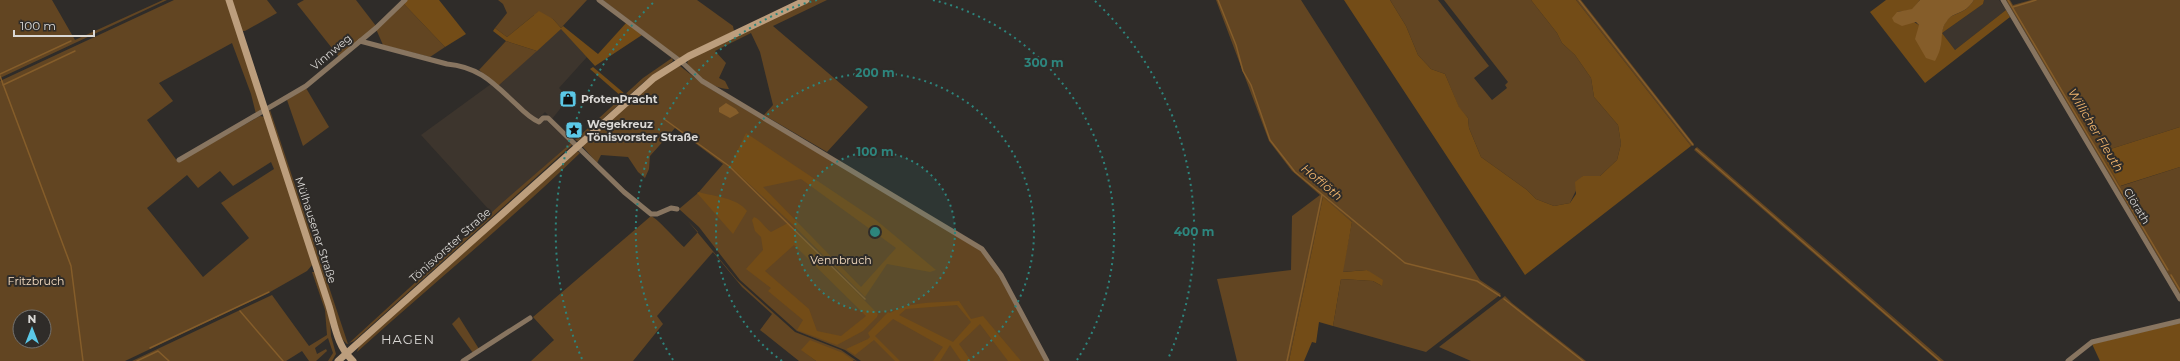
<svg xmlns="http://www.w3.org/2000/svg" width="2180" height="361" viewBox="0 0 2180 361" font-family="Montserrat,sans-serif">
  <style>
    .built { fill: #3d352d }
    .green { fill: #624522; fill-rule: evenodd }
    .forest { fill: #734c17; fill-rule: evenodd }
    .water { fill: #855d2a }
    .lines { fill: none; stroke-linecap: round; stroke-linejoin: round }
    .stream { stroke: #855d2a; stroke-width: 1.5 }
    .street { stroke: #887560; stroke-width: 5 }
    .secondary { stroke: #bc9e7d; stroke-width: 7 }
    .ring { fill: none; stroke: #2d857d; stroke-width: 2; stroke-dasharray: 2 4 }
    .labels { text-anchor: middle; dominant-baseline: central; stroke-width: 4; stroke-linejoin: round; paint-order: stroke }
    .street-label { font-size: 11px; fill: #dad8d5; stroke: #2f2c29 }
    .poi-label { font-size: 11px; font-weight: bold; fill: #dad8d5; stroke: #2f2c29; text-anchor: start }
    .park-label { font-size: 11px; fill: #f6ddc1; stroke: #2f2c29 }
    .water-label { font-size: 12px; font-style: italic; fill: #f3b66d; stroke: #2f2c29 }
    .quarter-label { font-size: 13px; letter-spacing: 1px; fill: #dad8d5; stroke: #2f2c29 }
    .centre { fill: #2d857d; stroke: #2f2c29; stroke-width: 2 }
    .ring-label { font-size: 12px; text-anchor: middle; font-weight: bold; fill: #2d857d; stroke: #2f2c29; stroke-width: 4; stroke-linejoin: round; paint-order: stroke }
  </style>
  <rect width="100%" height="100%" fill="#2f2c29"/>
  <!-- built -->
  <g class="built">
    <path d="M1984 0H1999L2006 10 1955 50 1942 33 1983 4Z"/>
    <path d="M561 28 587 57 559 88 566 95 560 109 552 119 545 112 538 119 531 116 498 86Z"/>
    <path d="M491 84 539 122 546 120 571 143 492 213 421 135Z"/>
  </g>
  <!-- green -->
  <g class="green">
    <path d="M0 0H52L75 40 163 0H167L0 78Z"/>
    <path d="M174 0H226L262 110 256 114 251 94 232 43 159 83 173 101 147 120 178 162 260 116 265 117 313 264 307 271 270 292 125 361H0V81ZM271 162 274 169 221 203 249 238 203 277 147 208 187 175 198 188 220 171 233 186ZM20 317H44V341H20Z"/>
    <path d="M231 0H267L277 13 245 31H241Z"/>
    <path d="M304 0H356L376 26 339 57 297 4Z"/>
    <path d="M498 0H587L561 28 553 19 534 15 507 37 495 28 507 13 503 4Z"/>
    <path d="M603 0H697L733 26 734 31 679 58Z"/>
    <path d="M811 0H827L773 26 868 107 827 152 764 115 773 105 760 52 751 33 715 51 726 63 719 78 725 81 729 89C715 90 694 74 687 63L689 59Z"/>
    <path d="M1216 0H1301L1480 280 1501 294 1426 352 1333 326 1341 279 1373 281 1382 286 1367 270 1342 272 1352 222 1323 198 1289 361H1237L1217 279 1291 270 1292 216 1320 195 1292 171 1269 141Z"/>
    <path d="M1390 0H1438L1489 66 1474 78 1492 100 1507 88 1505 85 1508 82 1444 0H1531L1557 33 1562 43 1575 55 1591 78 1594 97 1618 125 1621 144 1617 160 1600 176H1583L1570 203 1554 206 1536 199 1527 190 1481 157 1469 128 1468 118 1459 108 1445 74 1431 69 1418 55 1406 26Z"/>
    <path d="M1576 0H1581L1694 144 1691 146Z"/>
    <path d="M2006 0H2010L2013 5 2031 0H2180V127L2101 152 2121 186 2180 167V294Z"/>
    <path d="M403 3 445 47 430 57 383 45 376 29Z"/>
    <path d="M506 41 537 51 498 86 479 70Z"/>
    <path d="M672 58 673 61 644 82 578 141 575 140 643 78Z"/>
    <path d="M680 66 704 85 980 249 1000 276 1045 361H861L845 350 797 331 740 280 699 227 679 209 698 193 723 164 675 128 650 156 649 169 645 178 638 172 628 157 601 155 597 163 583 147V144L648 85 674 67Z"/>
    <path d="M306 88 329 127 303 146 287 100Z"/>
    <path d="M270 110 348 344 502 203 571 143 572 145 354 341 347 344 342 339 268 113Z"/>
    <path d="M1697 147 1936 354 1944 361H1938L1694 150Z"/>
    <path d="M577 151 580 153C508 223 431 285 357 352L359 346Z"/>
    <path d="M651 216C657 218 677 241 684 247L698 232 688 221 737 280 795 332 841 350 857 361 802 350 816 361H799L760 330 772 314 742 287 713 252 657 316 663 324 633 361H531L554 340 533 317Z"/>
    <path d="M312 272H316L330 320 331 336 336 354 332 361H328L333 353 328 338 315 348 317 354 326 349 327 351 316 361H309L302 351 286 361H132L272 295 309 346 327 335 325 310Z"/>
    <path d="M1505 296 1512 303 1586 361H1471L1439 347Z"/>
    <path d="M459 317 479 349 473 353 452 324Z"/>
  </g>
  <!-- forest -->
  <g class="forest">
    <path d="M407 0H439L466 34 445 47 403 3Z"/>
    <path d="M1344 0H1390L1406 26 1418 55 1431 69 1445 74 1459 107 1468 118 1469 128 1481 157 1527 190 1536 199 1554 206 1570 203 1576 194 1575 182 1583 176H1600L1617 160 1621 144 1618 125 1594 97 1591 78 1575 55 1562 43 1557 33 1531 0H1576L1691 146 1525 275Z"/>
    <path d="M1886 0H1920L1912 10 1897 12 1919 25V29L1940 49C1941 38 1941 20 1954 15 1964 11 1968 9 1974 0H1984L1983 4 1942 33 1955 50 2006 10 2010 17 1925 83 1870 12Z"/>
    <path d="M539 11 553 19 561 28 563 26 598 54 627 22 642 35 595 66 561 29 537 51 506 41 493 31 495 28 507 37Z"/>
    <path d="M593 67 625 94 622 97 590 69Z"/>
    <path d="M2180 127V167L2120 186 2101 152Z"/>
    <path d="M746 133 876 220 936 270 930 272 887 264 865 297 789 221 730 166ZM801 179 896 248 861 287 763 187Z"/>
    <path d="M699 192C715 197 736 197 747 211L733 234 697 193Z"/>
    <path d="M1323 197 1352 222 1343 272 1367 270 1383 280 1382 286 1373 281 1341 279 1333 326 1319 322 1316 343 1312 342 1304 361H1289Z"/>
    <path d="M754 217C762 220 764 228 771 232L788 223 878 314 877 317 863 331 837 345 797 330 803 320 768 291 771 288 746 269 763 250 761 237 755 231 752 220ZM794 245 866 316 841 336 817 331 809 309 765 271Z"/>
    <path d="M959 301 971 319 983 316 1021 361H1008L980 324 959 344 971 361H961L950 345 940 361H933L943 347 893 319 875 336 900 361H895L874 340 855 355 846 349 868 339 870 337 868 333 888 312 890 313C910 301 936 303 959 301ZM957 305 971 322 953 342 899 315 906 309Z"/>
    <path d="M2180 323V361H2100L2092 344Z"/>
    <path d="M810 340 843 353 854 361H816L801 350Z"/>
  </g>
  <!-- water -->
  <g class="water">
    <path d="M1920 0H1974C1964 16 1953 11 1947 21 1940 29 1943 39 1940 49 1939 53 1937 57 1935 61L1926 58 1915 39 1919 25 1916 22 1902 26 1894 22 1892 18 1897 12 1912 9Z"/>
    <path d="M726 103 736 109 739 113 730 118 719 112V108Z"/>
  </g>
  <g class="lines">
    <!-- stream -->
    <g class="stream">
      <path d="M1218 0 1236 45 1243 71 1251 85 1270 140 1295 172 1405 263 1477 281 1500 296"/>
      <path d="M1579 0 1693 145"/>
      <path d="M2008 0 2168 270"/>
      <path d="M2013 7 2036 0"/>
      <path d="M0 74 71 41"/>
      <path d="M0 76 71 266 83 361"/>
      <path d="M3 85 75 51"/>
      <path d="M664 119 729 166 865 299"/>
      <path d="M1696 149 1940 361"/>
      <path d="M2171 275 2180 290"/>
      <path d="M1504 299 1583 361"/>
      <path d="M240 311 283 361"/>
      <path d="M150 348 269 292"/>
      <path d="M137 361 158 351 169 361"/>
      <path d="M1287 361 1322 195"/>
    </g>
    <!-- street -->
    <g class="street">
      <path d="M599 0 684 64 702 81 982 249 1001 275 1047 361"/>
      <path d="M2003 0 2180 299"/>
      <path d="M360 41 447 64C480 67 494 84 517 105 524 112 530 118 539 122L543 118H548L624 192 651 214H657L671 208 677 209"/>
      <path d="M179 160 306 86 376 28 405 0"/>
      <path d="M463 361 530 318"/>
      <path d="M2068 361 2092 342 2180 321"/>
    </g>
    <!-- secondary -->
    <g class="secondary">
      <path d="M229 0 329 306C335 326 337 346 353 361"/>
      <path d="M338 361 654 78 689 56 806 0"/>
    </g>
  </g>
  <!-- distance rings -->
  <circle cx="875" cy="232" r="80" fill="#2d857d" fill-opacity=".12"/>
  <g class="ring">
    <circle cx="875" cy="232" r="80"/>
    <path d="M782 361A159 159 0 1 1 968 361"/>
    <path d="M673 360A239 239 0 0 1 817 0M933 0A239 239 0 0 1 1077 360"/>
    <path d="M582 359A319 319 0 0 1 655 1M1095 1A319 319 0 0 1 1168 359"/>
  </g>
  <!-- icons -->
  <defs>
    <g id="shop-square" transform="scale(0.9)"><rect x="-9" y="-9" width="18" height="18" rx="4" fill="#5bc8e7" stroke="#2f2c29"/><path d="M-5-2.5h2.3a2.7 3.5 0 0 1 5.4 0H5L5.5 6h-11ZM-1.5-2.5h3a1.5 2.3 0 0 0-3 0Z" fill="#111"/></g>
    <g id="sight-square" transform="scale(0.9)"><rect x="-9" y="-9" width="18" height="18" rx="4" fill="#5bc8e7" stroke="#2f2c29"/><path d="M0-6L1.8-2.2L6-1.7L2.9 1.2L3.7 5.4L0 3.3L-3.7 5.4L-2.9 1.2L-6-1.7L-1.8-2.2Z" fill="#111"/></g>
  </defs>
  <g fill-rule="evenodd">
    <use href="#shop-square" x="568" y="99"/>
    <use href="#sight-square" x="574" y="130"/>
  </g>
  <g class="labels">
    <!-- street labels -->
    <g class="street-label">
      <text transform="translate(331 52) rotate(-40)">Vinnweg</text>
      <text transform="translate(2137 206) rotate(59)">Clörath</text>
      <text transform="translate(316 230) rotate(72)">Mülhausener Straße</text>
      <text transform="translate(450 245) rotate(-42)">Tönisvorster Straße</text>
    </g>
    <!-- poi labels -->
    <g class="poi-label">
      <text x="581" y="99">PfotenPracht</text>
      <text x="587" y="124">Wegekreuz<tspan x="587" dy="13">Tönisvorster Straße</tspan></text>
    </g>
    <!-- park labels -->
    <g class="park-label">
      <text x="841" y="260">Vennbruch</text>
      <text x="36" y="281">Fritzbruch</text>
    </g>
    <!-- water labels -->
    <g class="water-label">
      <text transform="translate(2096 130) rotate(59)">Willicher Fleuth</text>
      <text transform="translate(1322 182) rotate(40)">Hofflöth</text>
    </g>
    <!-- quarter labels -->
    <g class="quarter-label">
      <text x="408" y="339">HAGEN</text>
    </g>
  </g>
  <circle cx="875" cy="232" r="6" class="centre"/>
  <g class="ring-label">
    <text x="1044" y="67">300 m</text>
    <text x="875" y="77">200 m</text>
    <text x="875" y="156">100 m</text>
    <text x="1194" y="236">400 m</text>
  </g>
  <!-- north arrow -->
  <g transform="translate(32 329)"><circle r="19" fill="#2f2c29" stroke="#73716e"/>
  <path d="M0-3L7 15L0 10L-7 15Z" fill="#5bc8e7"/>
  <text y="-6" font-size="11" font-weight="bold" text-anchor="middle" fill="#dad8d5">N</text>
  </g>
  <!-- scale -->
  <path d="M14 30v6h80v-6" fill="none" stroke="#dad8d5" stroke-width="2"/>
  <text x="20" y="30" font-size="12" fill="#dad8d5" stroke="#2f2c29" stroke-width="3" paint-order="stroke">100 m</text>
</svg>
